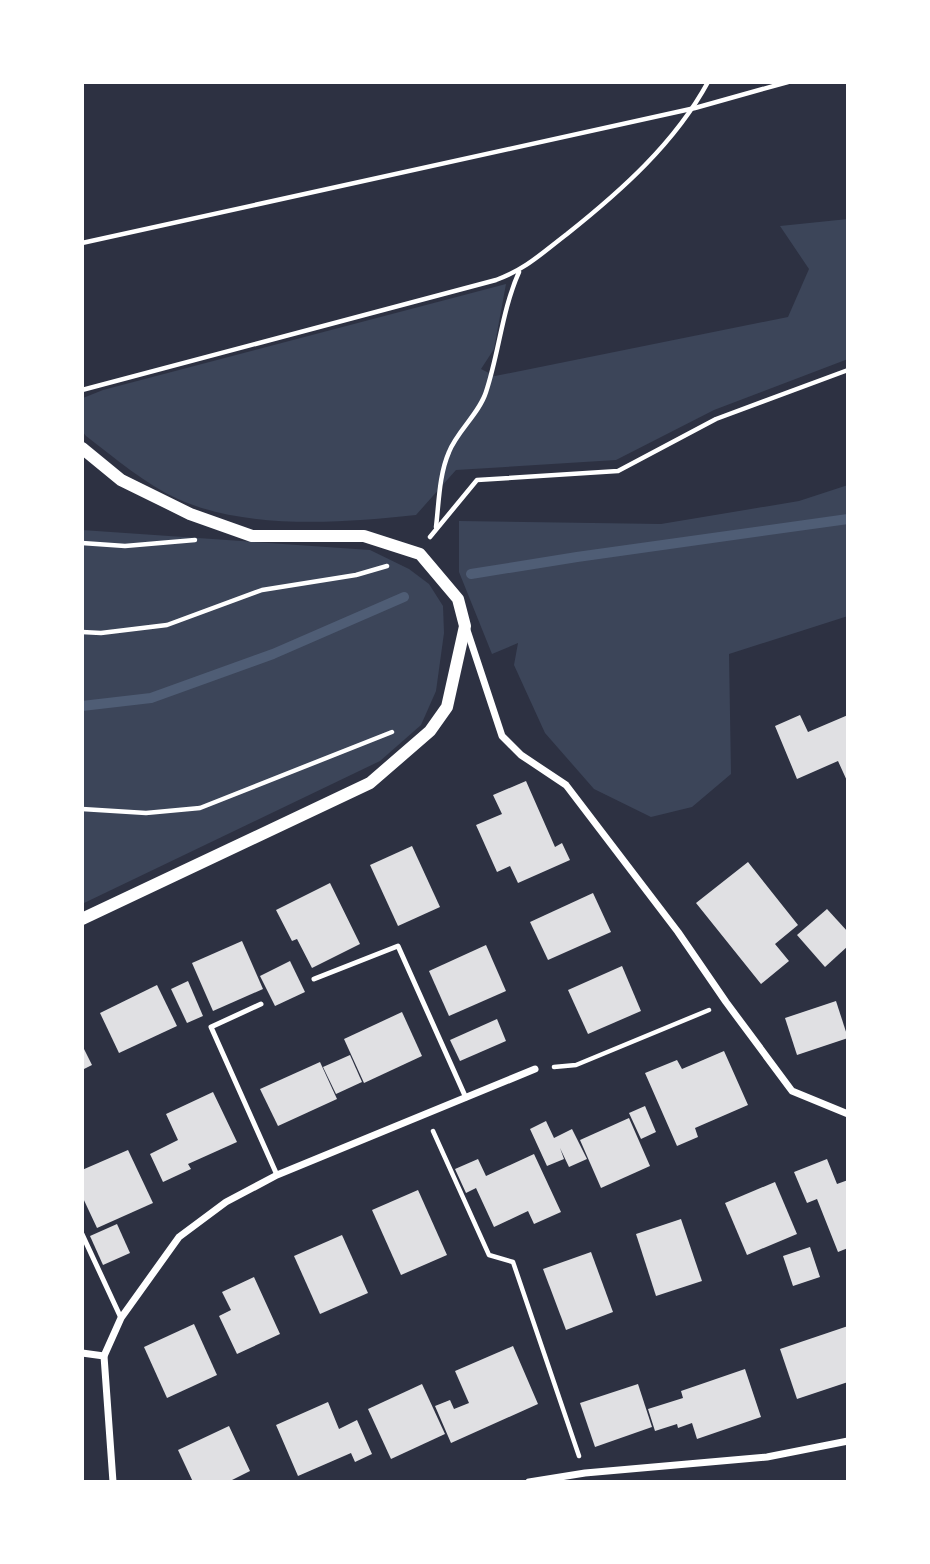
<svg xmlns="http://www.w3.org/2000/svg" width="930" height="1564" viewBox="0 0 930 1564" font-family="'Source Sans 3',sans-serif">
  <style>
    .green { fill: #3c4559 }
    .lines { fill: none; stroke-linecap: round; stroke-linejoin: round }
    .stream { stroke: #4f5d75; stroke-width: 10 }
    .building { fill: #e0e0e3 }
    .path { stroke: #fff; stroke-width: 4.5 }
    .service { stroke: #fff; stroke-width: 5 }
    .minor { stroke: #fff; stroke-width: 7 }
    .tertiary { stroke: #fff; stroke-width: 12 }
  </style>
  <rect width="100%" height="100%" fill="#2d3142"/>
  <!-- green -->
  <g class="green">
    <path d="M848 219V359L714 410 616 460 456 470 416 515C342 523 247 530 178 499 145 484 115 458 86 436L82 431 83 398 103 390 506 284 494 349 481 369 495 376 788 317 809 269 780 226Z"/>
    <path d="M848 485V616L729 654 731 774 692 807 651 817 594 789 545 733 514 665 518 643 492 654 459 572V521L661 524 799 501Z"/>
    <path d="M82 530 370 550 409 569 429 584 443 606 444 633 436 691 421 725 380 761 82 904Z"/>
  </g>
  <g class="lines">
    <!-- stream -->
    <g class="stream">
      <path d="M471 574 577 557 848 519"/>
      <path d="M82 706 151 698 273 654 404 597"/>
    </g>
  </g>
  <!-- building -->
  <g class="building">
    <path d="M800 715 808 732 848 715V783L838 761 797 779 775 726Z"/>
    <path d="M526 781 555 847 562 843 570 860 518 883 510 866 497 872 476 825 502 814 493 795Z"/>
    <path d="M412 846 440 907 398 926 370 865Z"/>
    <path d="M748 862 798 925 775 944 789 961 761 984 696 903Z"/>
    <path d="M330 883 360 944 312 968 297 939 292 941 276 910Z"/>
    <path d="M593 893 611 932 548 960 530 922Z"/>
    <path d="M827 909 848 932V946L825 967 797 935Z"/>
    <path d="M242 941 263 989 213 1011 192 963Z"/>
    <path d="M486 945 506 991 449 1016 429 971Z"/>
    <path d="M290 961 305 992 275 1006 260 976Z"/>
    <path d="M622 966 641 1011 588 1034 568 990Z"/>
    <path d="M188 981 203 1016 187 1023 171 989Z"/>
    <path d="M157 985 177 1026 119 1053 100 1013Z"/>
    <path d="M836 1001 848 1038 797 1055 785 1018Z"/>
    <path d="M402 1012 422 1056 364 1083 344 1039Z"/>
    <path d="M497 1019 506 1041 460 1061 450 1040Z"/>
    <path d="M82 1045 92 1065 82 1070Z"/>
    <path d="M724 1051 748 1105 695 1128 698 1137 677 1146 645 1073 677 1060 682 1069Z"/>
    <path d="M350 1055 362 1082 336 1094 323 1067Z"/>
    <path d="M320 1062 337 1099 278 1126 260 1089Z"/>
    <path d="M213 1092 237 1142 188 1164 191 1169 163 1182 150 1154 178 1140 166 1114Z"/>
    <path d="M645 1106 656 1132 641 1139 629 1113Z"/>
    <path d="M629 1118 650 1166 601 1188 580 1140Z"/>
    <path d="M546 1121 554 1138 572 1129 587 1159 569 1167 560 1148 564 1159 547 1166 530 1129Z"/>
    <path d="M128 1150 153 1203 97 1228 82 1196V1170Z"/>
    <path d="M534 1154 561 1212 534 1224 528 1211 494 1227 476 1188 466 1193 455 1169 478 1159 486 1176Z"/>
    <path d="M827 1159 837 1184 848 1180V1248L838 1252 817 1199 807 1203 794 1172Z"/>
    <path d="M775 1182 797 1234 747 1255 725 1203Z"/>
    <path d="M418 1190 447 1255 401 1275 372 1210Z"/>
    <path d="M681 1219 702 1281 656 1296 636 1234Z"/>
    <path d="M117 1224 130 1253 103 1265 90 1236Z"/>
    <path d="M342 1235 368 1293 320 1314 294 1256Z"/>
    <path d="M810 1247 820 1277 793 1286 783 1256Z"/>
    <path d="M591 1252 613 1312 566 1330 543 1269Z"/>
    <path d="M254 1277 280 1334 237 1354 219 1316 231 1310 222 1292Z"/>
    <path d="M194 1324 217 1375 167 1398 144 1347Z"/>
    <path d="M848 1326V1382L797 1399 780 1349Z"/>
    <path d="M513 1346 538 1404 451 1443 435 1406 450 1400 454 1409 469 1403 455 1371Z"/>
    <path d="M745 1369 761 1417 697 1439 692 1423 678 1428 677 1424 655 1431 648 1409 683 1398 681 1391Z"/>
    <path d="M422 1384 445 1434 391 1459 368 1409Z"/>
    <path d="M638 1384 652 1427 595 1447 580 1403Z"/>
    <path d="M328 1402 339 1429 357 1420 372 1454 355 1462 351 1453 298 1476 276 1425Z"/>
    <path d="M229 1426 250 1471 228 1482H193L178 1450Z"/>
  </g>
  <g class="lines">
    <!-- path -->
    <g class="path">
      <path d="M82 243 695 108 788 82"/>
      <path d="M82 390 496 280C526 269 542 253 567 234 621 191 675 143 708 82"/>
      <path d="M436 527C439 502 439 475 449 452 457 431 479 414 486 392 499 353 502 310 519 272"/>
      <path d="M430 537 477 480 618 471 716 419 848 370"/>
      <path d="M82 543 125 546 195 540"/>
      <path d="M82 632 101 633 167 625 262 590 356 575 387 566"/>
      <path d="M82 809 146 813 200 808 392 732"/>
      <path d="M554 1067 576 1065 709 1010"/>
      <path d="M433 1131 489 1255 513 1262 579 1456"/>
    </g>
    <!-- service -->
    <g class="service">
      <path d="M314 979 398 946 466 1098"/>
      <path d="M261 1004 211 1027 277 1175"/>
      <path d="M82 1234 121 1318"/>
    </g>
    <!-- minor -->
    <g class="minor">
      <path d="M466 627 502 736 521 755 566 785 678 932 726 1002 792 1091 848 1114"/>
      <path d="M82 1353 104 1356"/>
      <path d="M113 1482 104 1356 121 1318 179 1237 226 1202 277 1175 535 1069"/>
      <path d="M529 1482 585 1473 767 1457 848 1441"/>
    </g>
    <!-- tertiary -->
    <path class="tertiary" d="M82 448 121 480 190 514 252 536H364L420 554 458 599 465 626 447 707 430 731 370 783 82 919"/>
  </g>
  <!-- border -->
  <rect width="930" height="1564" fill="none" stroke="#ffffff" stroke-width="168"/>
</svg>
